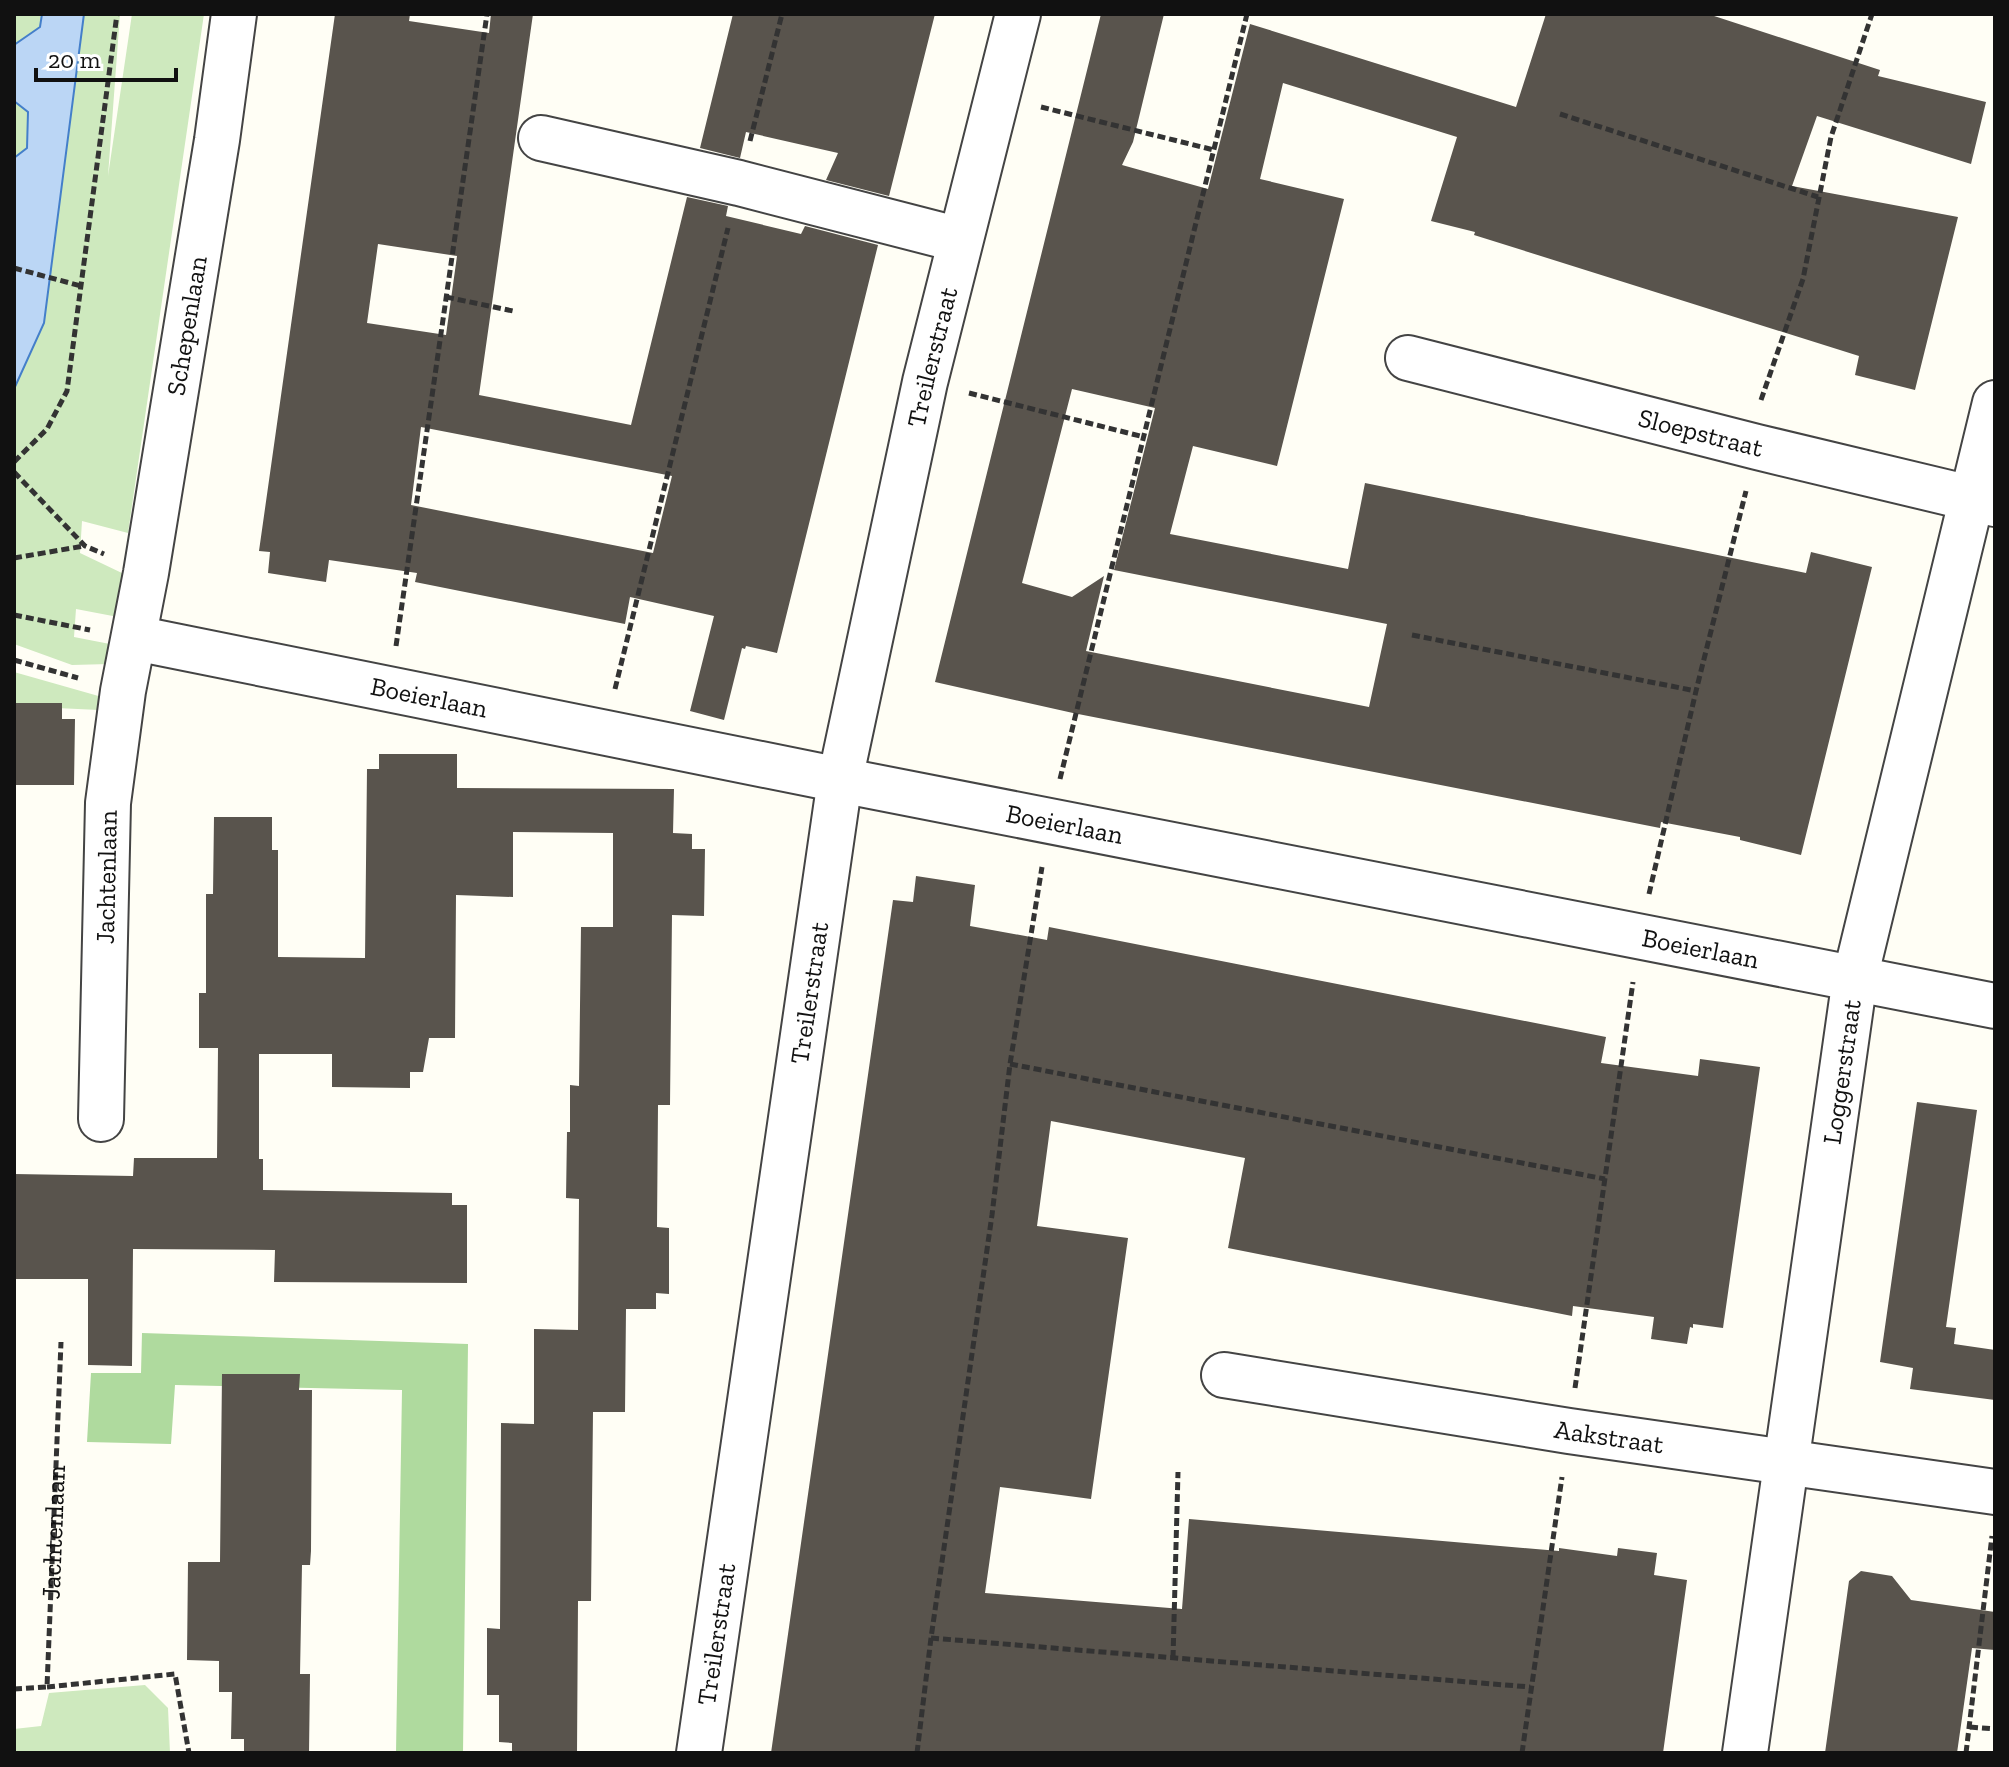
<svg xmlns="http://www.w3.org/2000/svg" width="2009" height="1767" viewBox="0 0 2009 1767" font-family="'Zilla Slab',serif">
  <style>
    .green { fill: #cee9be }
    .forest { fill: #afda9e }
    .water { fill: #bbd6f5; stroke: #447fca; stroke-width: 2 }
    .building { fill: #59544d; fill-rule: evenodd }
    .lines { fill: none; stroke-linecap: round; stroke-linejoin: round }
    .minor-casing { stroke: #444; stroke-width: 48 }
    .path { stroke: #333; stroke-width: 5; stroke-dasharray: 8 4; stroke-linecap: butt }
    .minor { stroke: #fff; stroke-width: 44 }
    .labels { text-anchor: middle; dominant-baseline: central; stroke-width: 8; stroke-linejoin: round; paint-order: stroke }
    .street-label { font-size: 26px; fill: #111; stroke: #fff }
  </style>
  <rect width="100%" height="100%" fill="#fffef5"/>
  <!-- green -->
  <g class="green">
    <path d="M14 14H120L108 176 132 14H204L128 533 82 521 80 553 124 574 118 617 76 609 74 637 115 645 109 664 72 665 14 644Z"/>
    <path d="M14 672 102 697 99 710 14 706Z"/>
    <path d="M145 1685 168 1708 170 1753H14V1729L41 1726 49 1693Z"/>
  </g>
  <!-- forest -->
  <path class="forest" d="M142 1333 468 1344 463 1753H396L402 1390 175 1385 171 1444 87 1442 91 1373H141Z"/>
  <!-- water -->
  <path class="water" d="M42 14H84L44 323 14 389V158L27 148 28 112 14 101V45L40 27Z"/>
  <!-- building -->
  <g class="building">
    <path d="M335 14H410L409 21 489 33 491 14H533L479 395 631 425 687 197 728 206 726 216 801 234 805 226 878 245 777 653 746 646 745 649 742 648 724 720 690 711 714 616 630 597 625 624 415 582 417 573 329 560 326 582 268 573 270 552 259 551ZM378 244 457 256 446 335 367 323ZM421 427 672 476 653 553 411 505Z"/>
    <path d="M733 14H935L889 196 826 180 838 153 746 132 740 158 700 148Z"/>
    <path d="M1101 14H1164L1133 142 1122 165 1208 189 1250 24 1516 107 1546 14H1708L1880 70 1878 76 1986 102 1971 164 1817 116 1792 186 1958 217 1915 390 1855 375 1859 356 1474 235 1475 232 1431 221 1457 137 1283 83 1260 179 1344 199 1277 466 1193 446 1170 534 1348 569 1365 483 1806 573 1811 552 1872 567 1801 855 1740 840V837L1661 822 1660 828 1073 713 935 682ZM1072 389 1155 408 1114 570 1387 624 1369 707 1086 651 1104 576 1072 597 1022 583Z"/>
    <path d="M14 703H62V719H75L74 785H14Z"/>
    <path d="M379 754H457V788L674 789 673 833 692 834V849H705L704 916 672 915 670 1105H658L657 1227 669 1228V1294L656 1293V1309H626L625 1412H593L591 1601H578L577 1753H512V1743L499 1742V1695H487V1628L500 1629 501 1423 534 1424V1329L578 1330 579 1199 566 1198 567 1132H570V1085L579 1086 581 927H613V833L513 832V897L456 895 455 1038H429L423 1072H410V1088L332 1087V1054H259V1159H263V1190L452 1193V1205H467V1283L274 1282 275 1250 133 1249 132 1366 88 1365V1279H14V1174L133 1176 134 1158H217L218 1048H199V993H206V894H213L214 817H272V850H278V957L365 958 367 769H379Z"/>
    <path d="M916 876 975 885 970 926 1047 940 1049 927 1606 1037 1601 1063 1698 1076 1700 1059 1760 1067 1723 1328 1693 1324V1328L1690 1327 1687 1344 1651 1339 1654 1317 1573 1306 1572 1316 1228 1248 1245 1158 1051 1121 1037 1226 1128 1238 1091 1499 1000 1487 985 1593 1182 1609 1189 1519 1559 1551V1548L1617 1556 1618 1548 1657 1553 1654 1575 1687 1580 1663 1753H771L893 900 913 902Z"/>
    <path d="M1917 1102 1977 1110 1946 1327 1956 1328 1954 1344 1995 1350V1400L1910 1389 1913 1368 1880 1362Z"/>
    <path d="M222 1374H300L299 1390H312L311 1551 310 1565H302L300 1674H310L309 1753H244V1739H231L232 1692H219V1661L187 1660 188 1562H220Z"/>
    <path d="M1861 1571 1892 1576 1911 1600 1995 1612V1650L1972 1648 1957 1753H1825L1849 1581Z"/>
  </g>
  <g class="lines">
    <!-- minor casing -->
    <g class="minor-casing">
      <g id="minor">
        <path d="M541 138 739 183 960 240"/>
        <path id="s2" d="M1408 358 1757 447 1995 504"/>
        <path id="s3" d="M135 638 840 780 1995 1006"/>
        <path id="s4" d="M101 1119 108 803 123 691 146 573 217 140 234 14"/>
        <path id="s5" d="M1224 1375 1569 1431 1995 1492"/>
        <path id="s6" d="M699 1753 840 780 925 382 1018 14"/>
        <path id="s7" d="M1745 1753 1855 978 1995 403"/>
      </g>
    </g>
    <!-- path -->
    <g class="path">
      <path d="M1041 107 1214 150"/>
      <path d="M1560 114 1818 197"/>
      <path d="M750 141 782 14"/>
      <path d="M14 268 81 286"/>
      <path d="M446 297 513 311"/>
      <path d="M969 393 1144 437"/>
      <path d="M1761 400 1803 279 1831 137 1872 14"/>
      <path d="M14 462 47 429 67 391 117 14"/>
      <path d="M14 472 85 546 104 554"/>
      <path d="M14 558 84 546"/>
      <path d="M14 615 90 630"/>
      <path d="M1412 635 1696 691"/>
      <path d="M396 646 487 14"/>
      <path d="M14 660 78 678"/>
      <path d="M615 689 728 228"/>
      <path d="M1060 779 1247 14"/>
      <path d="M1649 894 1696 691 1746 491"/>
      <path d="M1010 1064 1605 1179"/>
      <path d="M1575 1388 1633 982"/>
      <path d="M931 1638 1530 1687"/>
      <path d="M1173 1658 1178 1472"/>
      <path d="M47 1687 175 1674 189 1753"/>
      <path id="s1" d="M14 1689 47 1687 61 1342"/>
      <path d="M1970 1727 1995 1729"/>
      <path d="M917 1753 931 1638 992 1215 1010 1064 1042 867"/>
      <path d="M1522 1753 1562 1477"/>
      <path d="M1966 1753 1992 1536"/>
    </g>
    <!-- minor -->
    <use href="#minor" class="minor"/>
  </g>
  <g class="labels">
    <!-- street labels -->
    <g class="street-label">
      <text stroke="none"><textPath href="#s4" startOffset="800">Schepenlaan</textPath></text>
      <text stroke="none"><textPath href="#s6" startOffset="1416">Treilerstraat</textPath></text>
      <text stroke="none"><textPath href="#s2" startOffset="302">Sloepstraat</textPath></text>
      <text stroke="none"><textPath href="#s3" startOffset="300">Boeierlaan</textPath></text>
      <text stroke="none"><textPath href="#s3" startOffset="948">Boeierlaan</textPath></text>
      <text stroke="none"><textPath href="#s4" startOffset="242">Jachtenlaan</textPath></text>
      <text stroke="none"><textPath href="#s3" startOffset="1596">Boeierlaan</textPath></text>
      <text stroke="none"><textPath href="#s6" startOffset="768">Treilerstraat</textPath></text>
      <text stroke="none"><textPath href="#s7" startOffset="688">Loggerstraat</textPath></text>
      <text stroke="none"><textPath href="#s5" startOffset="390">Aakstraat</textPath></text>
      <text stroke="none"><textPath href="#s1" startOffset="188">Jachtenlaan</textPath></text>
      <text stroke="none"><textPath href="#s6" startOffset="120">Treilerstraat</textPath></text>
    </g>
  </g>
  <!-- border -->
  <rect width="2009" height="1767" fill="none" stroke="#111111" stroke-width="32"/>
  <!-- scale -->
  <path d="M36 68v12h140v-12" fill="none" stroke="#111111" stroke-width="4"/>
  <text x="48" y="68" font-size="24" fill="#111111" stroke="#ffffff" stroke-width="6" paint-order="stroke">20 m</text>
</svg>
